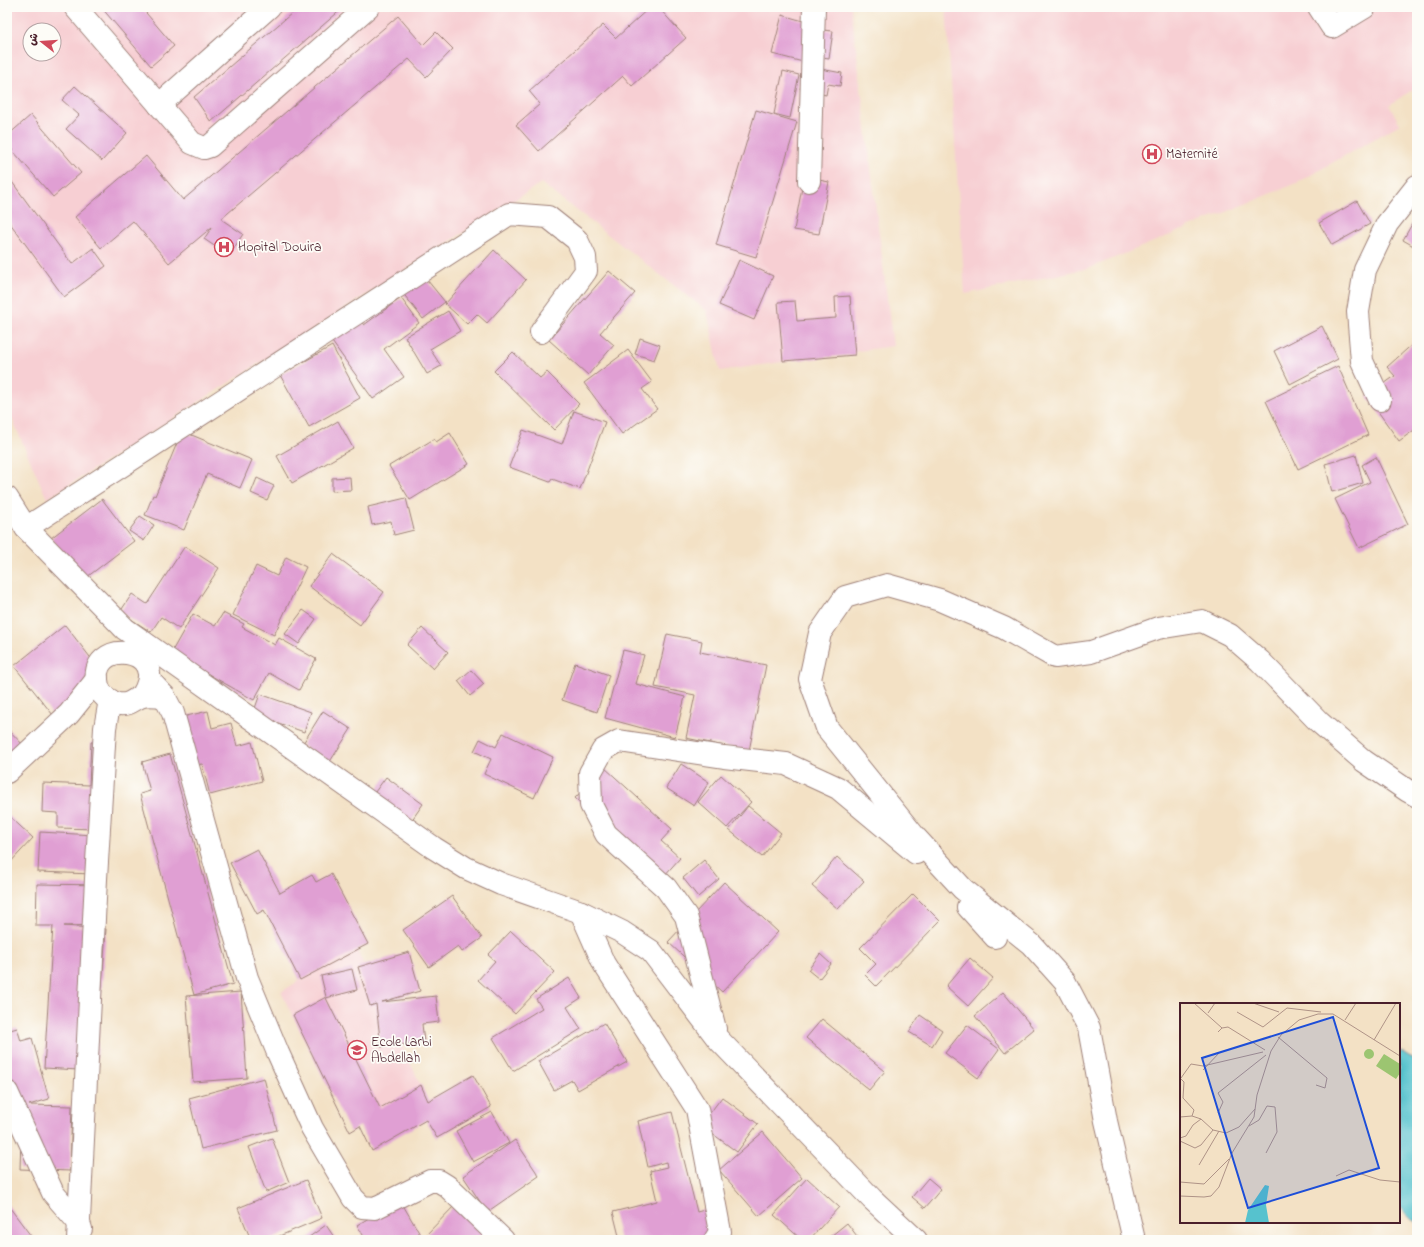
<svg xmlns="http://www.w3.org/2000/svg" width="1424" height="1247" viewBox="0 0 1424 1247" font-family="'Indie Flower','Playpen Sans Arabic',sans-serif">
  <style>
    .built { fill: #f7cfd3; fill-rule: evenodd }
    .water { fill: #56c2ce; stroke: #50707c }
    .building { fill: #e09fd3 }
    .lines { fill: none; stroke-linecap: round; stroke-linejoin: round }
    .minor-casing { stroke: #9e8078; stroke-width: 24 }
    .minor { stroke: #fff; stroke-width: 22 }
    .labels { text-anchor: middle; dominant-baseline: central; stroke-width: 3.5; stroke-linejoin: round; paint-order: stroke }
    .poi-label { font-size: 14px; fill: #4a1f2b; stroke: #fdfcf7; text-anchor: start }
    .inset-road { fill: none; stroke: #af9387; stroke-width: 1 }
    .view { fill: #1d4ed8; fill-opacity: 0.15; stroke: #1d4ed8; stroke-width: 2 }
    .inset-edge { fill: none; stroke: #4a1f2b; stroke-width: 2 }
  </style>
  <rect width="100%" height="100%" fill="#fdfcf7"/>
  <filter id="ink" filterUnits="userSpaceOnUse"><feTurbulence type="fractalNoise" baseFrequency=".025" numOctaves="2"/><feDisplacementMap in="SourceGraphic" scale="8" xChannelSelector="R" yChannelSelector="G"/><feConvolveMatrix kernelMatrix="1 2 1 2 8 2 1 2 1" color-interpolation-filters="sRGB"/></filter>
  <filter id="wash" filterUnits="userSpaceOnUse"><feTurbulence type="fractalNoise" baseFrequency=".012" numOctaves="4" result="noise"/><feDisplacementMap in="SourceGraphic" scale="16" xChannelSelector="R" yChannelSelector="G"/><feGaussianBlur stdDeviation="0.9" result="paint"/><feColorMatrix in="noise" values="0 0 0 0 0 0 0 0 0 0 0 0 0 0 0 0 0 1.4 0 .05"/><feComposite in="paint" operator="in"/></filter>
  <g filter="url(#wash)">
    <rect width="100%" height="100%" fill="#f3e1c5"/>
    <!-- built -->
    <g class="built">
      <path d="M10 7H851L893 346 720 371 707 311 541 183 47 499 7 407V12ZM30 30H54V54H30Z"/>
      <path d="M946 7H1417V87L1389 105 1400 124 1297 183 1090 268 965 294Z"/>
      <path d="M355 946 435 1115 372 1151 360 1126 350 1132 281 992Z"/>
    </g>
    <!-- water -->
    <path class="water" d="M1399 1050 1417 1061V1224L1399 1206Z"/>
    <g id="blocks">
      <!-- building -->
      <g class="building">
        <path d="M101 7H141L174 46 151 66Z"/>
        <path d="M299 7H344L211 122 194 97Z"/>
        <path d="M650 7H658L686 38 632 86 623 76 539 151 516 125 540 104 529 91 603 25 616 38Z"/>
        <path d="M782 15 814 24 812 29 833 31 829 59 808 56 803 62 772 54Z"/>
        <path d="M398 16 423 45 436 32 453 49 426 77 409 59 221 219 243 234 229 256 204 239 212 227 169 263 133 221 101 248 75 217 146 156 183 200Z"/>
        <path d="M805 66 842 73 840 86 828 84 826 95 800 89Z"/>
        <path d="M783 71 799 75 790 118 774 114Z"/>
        <path d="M75 86 127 133 102 161 66 129 79 115 62 100Z"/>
        <path d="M756 110 797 122 756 257 716 245Z"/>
        <path d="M31 115 81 173 53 197 7 144V136Z"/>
        <path d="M7 175 72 264 93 248 106 266 64 297 7 219Z"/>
        <path d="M804 177 829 182 819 234 794 230Z"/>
        <path d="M1357 201 1370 224 1332 245 1319 223Z"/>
        <path d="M1417 215V248L1403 240Z"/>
        <path d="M494 250 526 280 487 323 477 314 467 324 445 304Z"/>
        <path d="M739 260 773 276 754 320 719 305Z"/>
        <path d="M609 271 635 293 600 333 614 345 588 375 549 340Z"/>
        <path d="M423 275 445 302 423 319 402 292Z"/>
        <path d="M850 296 855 355 783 361 778 302 795 301 797 321 836 318 835 297Z"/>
        <path d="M401 298 419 323 384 349 404 377 373 399 330 339 358 318 364 325Z"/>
        <path d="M448 311 460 331 430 349 441 366 427 374 405 337Z"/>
        <path d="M1322 326 1338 359 1290 384 1274 351Z"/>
        <path d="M640 338 660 345 654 360 635 354Z"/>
        <path d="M1417 340V428L1399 441 1367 396 1395 376 1387 367Z"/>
        <path d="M332 346 360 398 309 427 280 375Z"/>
        <path d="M628 350 652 382 642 389 657 409 622 434 584 383Z"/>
        <path d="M513 352 540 378 547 372 579 404 554 430 494 371Z"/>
        <path d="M1338 366 1368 435 1298 469 1266 401Z"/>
        <path d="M574 411 605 422 580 489 552 479 550 482 509 467 523 430 562 444Z"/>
        <path d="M338 421 353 448 292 483 277 456Z"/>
        <path d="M182 431 252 460 240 488 207 474 184 530 145 515 153 495 155 496Z"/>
        <path d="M450 433 469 464 410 500 389 466 434 439 436 442Z"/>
        <path d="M1356 455 1363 483 1332 492 1325 464Z"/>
        <path d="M1376 457 1408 524 1359 548 1335 499 1370 482 1362 465Z"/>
        <path d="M350 477 351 490 332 491V478Z"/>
        <path d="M257 478 274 486 267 500 251 493Z"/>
        <path d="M406 498 414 530 394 535 391 521 372 525 368 507Z"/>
        <path d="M102 499 134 541 83 580 51 538Z"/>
        <path d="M140 516 154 525 144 541 129 531Z"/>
        <path d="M185 546 219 568 179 629 161 617 151 632 120 612 132 594 147 604Z"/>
        <path d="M333 554 384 592 360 625 309 586Z"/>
        <path d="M286 557 306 567 274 635 233 615 256 566 277 576Z"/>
        <path d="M303 610 316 619 299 644 285 634Z"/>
        <path d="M223 613 244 624 242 627 275 645 279 638 316 659 299 690 269 673 254 700 171 653 193 614 215 626Z"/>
        <path d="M65 625 104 675 53 715 14 666Z"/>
        <path d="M422 628 448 652 433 669 407 645Z"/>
        <path d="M667 634 702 641 700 652 766 665 749 751 686 738 695 695 655 687Z"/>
        <path d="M623 650 644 655 636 684 685 697 675 737 605 718Z"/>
        <path d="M575 663 609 675 597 712 562 700Z"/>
        <path d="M471 670 484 684 470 696 458 681Z"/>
        <path d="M260 694 311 712 304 732 253 714Z"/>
        <path d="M208 711 212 728 231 723 237 746 252 742 262 781 210 795 202 764 191 766 178 718Z"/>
        <path d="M323 711 351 729 329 763 302 745Z"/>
        <path d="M7 728 24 746 7 762Z"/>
        <path d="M503 733 553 757 534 798 484 774 491 759 474 751 480 739 496 747Z"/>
        <path d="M91 742H110L96 829 58 828V813L42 812 43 783 89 785Z"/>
        <path d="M170 754 233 984 194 995 140 794 150 791 142 762Z"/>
        <path d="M681 764 709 782 694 806 666 788Z"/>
        <path d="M604 767 672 829 661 841 680 858 655 886 653 869 575 798Z"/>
        <path d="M721 775 751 802 727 828 698 802Z"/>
        <path d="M386 777 423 804 409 824 372 796Z"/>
        <path d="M748 806 781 833 762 857 729 830Z"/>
        <path d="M7 814 33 838 7 866Z"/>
        <path d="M40 832 94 835 93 874 38 872Z"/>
        <path d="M257 849 280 893 312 875 316 882 331 874 368 944 300 980 264 910 257 914 230 863Z"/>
        <path d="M837 857 864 881 838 909 812 886Z"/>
        <path d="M704 860 719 879 698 897 683 878Z"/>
        <path d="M724 882 778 932 722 992 668 942Z"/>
        <path d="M37 884 103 885V925L64 926 106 929 96 1071 44 1068 53 926H36Z"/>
        <path d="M913 894 940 921 876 986 865 975 876 964 860 948Z"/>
        <path d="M452 896 482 938 462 952 458 946 429 967 403 930Z"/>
        <path d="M511 931 555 972 515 1014 478 980 495 961 488 955Z"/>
        <path d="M409 952 420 991 382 1002 436 996 439 1022 422 1024 424 1042 381 1047 376 1004 370 1006 358 967Z"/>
        <path d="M820 954 831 964 819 979 808 970Z"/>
        <path d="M970 958 993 978 968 1006 946 986Z"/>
        <path d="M352 969 357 990 326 998 380 1108 421 1085 428 1101 473 1075 491 1107 437 1138 426 1120 372 1151 360 1126 350 1132 293 1015 326 997 321 976Z"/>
        <path d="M569 978 581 998 567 1007 581 1029 513 1071 493 1038 542 1008 536 999Z"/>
        <path d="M241 992 247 1078 193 1082 186 996Z"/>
        <path d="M1003 992 1034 1029 1005 1053 975 1016Z"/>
        <path d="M920 1015 942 1030 932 1046 909 1032Z"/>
        <path d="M822 1019 885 1071 869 1090 806 1038Z"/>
        <path d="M604 1023 627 1062 578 1090 572 1080 554 1090 538 1061Z"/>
        <path d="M967 1025 999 1049 978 1078 945 1053Z"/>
        <path d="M17 1028 21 1041 32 1038 49 1099 29 1105 72 1106 70 1171 20 1169 22 1107 7 1099V1031Z"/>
        <path d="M264 1078 277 1130 201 1149 189 1098Z"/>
        <path d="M722 1097 758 1124 737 1152 701 1125Z"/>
        <path d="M492 1112 509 1143 473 1162 456 1131Z"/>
        <path d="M672 1112 697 1212 708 1209 714 1234 690 1240H675L674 1237 661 1240H620L613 1212 657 1201 650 1171 667 1167 666 1162 648 1167 638 1121Z"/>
        <path d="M763 1132 802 1178 759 1216 719 1170Z"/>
        <path d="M272 1138 289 1182 266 1192 249 1147Z"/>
        <path d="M515 1140 539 1176 487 1212 463 1176Z"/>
        <path d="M807 1178 839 1207 809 1240H802L774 1215Z"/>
        <path d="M928 1178 941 1189 925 1208 912 1197Z"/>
        <path d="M306 1180 322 1218 270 1240H251L238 1208Z"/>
        <path d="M400 1200 421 1236 414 1240H366L357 1225Z"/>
        <path d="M458 1202 498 1240H427L424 1237Z"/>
        <path d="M7 1204 34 1240H7Z"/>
        <path d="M847 1223 860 1240H826Z"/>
        <path d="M326 1225 336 1240H305Z"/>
      </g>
    </g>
  </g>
  <g filter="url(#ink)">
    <use href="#blocks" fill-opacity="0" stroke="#9e8078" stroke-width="1"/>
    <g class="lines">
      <!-- minor casing -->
      <g class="minor-casing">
        <g id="minor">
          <path d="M75 7 192 143 204 148 210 146 368 7"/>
          <path d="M1319 7 1332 27 1365 7"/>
          <path d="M159 105 269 7"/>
          <path d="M809 181 814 7"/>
          <path d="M1380 400 1362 361 1358 312 1365 270 1387 224 1417 186"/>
          <path d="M7 498 26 528 125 629 434 848 466 868 501 884 581 912 622 932 651 951 718 1039 872 1199 916 1240"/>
          <path d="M26 528 509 214 548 217 577 240 585 257 586 271 541 332"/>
          <path d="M149 680 164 696 173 713 247 978 278 1053 312 1128 353 1198 362 1207 375 1208 430 1181H439L447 1186 503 1240"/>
          <path d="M142 696C174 645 85 636 98 686 100 694 109 702 118 704 131 706 134 698 143 696 149 694 158 696 164 696"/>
          <path d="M7 772 69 714 97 679"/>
          <path d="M968 907 995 937"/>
          <path d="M581 912 604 964 697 1109 720 1232 715 1240"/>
          <path d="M715 1029 686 916 666 888 606 834 591 805 590 773 603 750 619 741 724 757 786 764 838 788 916 853"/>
          <path d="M7 1092 53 1193 79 1223 81 1229"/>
          <path d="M78 1240 96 879 105 728 110 700"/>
          <path d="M1134 1240 1106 1121 1089 1028 1065 982 1031 944 963 889 915 837 827 728 810 679 820 633 845 597 887 585 940 600 1004 628 1055 657 1091 652 1158 628 1202 621 1230 635 1260 661 1319 722 1364 761 1408 791 1417 796"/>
        </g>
      </g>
      <!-- minor -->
      <use href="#minor" class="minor"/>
    </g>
  </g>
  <!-- icons -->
  <defs>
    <g id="hospital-ring" transform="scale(1)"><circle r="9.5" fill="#fdfcf7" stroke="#d1495b" stroke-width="1.5"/><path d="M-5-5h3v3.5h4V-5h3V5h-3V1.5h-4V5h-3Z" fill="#d1495b"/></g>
    <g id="school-ring" transform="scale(1)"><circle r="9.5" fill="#fdfcf7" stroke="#d1495b" stroke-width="1.5"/><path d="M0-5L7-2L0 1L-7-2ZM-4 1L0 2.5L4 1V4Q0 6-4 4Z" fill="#d1495b"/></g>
  </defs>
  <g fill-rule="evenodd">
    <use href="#hospital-ring" x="1152" y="154"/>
    <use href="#hospital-ring" x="224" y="247"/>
    <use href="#school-ring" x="357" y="1050"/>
  </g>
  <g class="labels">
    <!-- poi labels -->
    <g class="poi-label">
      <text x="1166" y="154">Maternité</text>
      <text x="238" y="247">Hopital Douira</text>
      <text x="371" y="1042">Ecole Larbi<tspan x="371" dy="16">Abdellah</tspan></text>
    </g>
  </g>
  <!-- overview -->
  <g transform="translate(1180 1003)">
    <rect width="220" height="220" fill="#f3e1c5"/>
    <path d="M184 51a5 5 0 1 1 10 0a5 5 0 1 1-10 0ZM204 51 220 61V70L216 76 196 63Z" fill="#9cc571"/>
    <path d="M85 182 89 183 86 202 89 220H65L68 207Z" fill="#56c2ce"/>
    <path class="inset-road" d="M14 0 42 25M73 0 99 9M57 9 83 24 107 5 141 9M28 10 35 0M165 17 176 0M38 29 42 25 48 24 85 47M98 34 147 75 145 85 136 82M194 37 216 0M23 67 40 49M0 75 4 79 3 95 14 107 12 113 21 116 33 127 46 130 59 124 75 106M1 75 11 61 23 63 83 49M38 110 43 99 38 90 86 52M0 114 12 113M69 123 79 117 87 103 95 104 97 129 86 150M0 135 6 133 13 122 21 116M0 138 15 145 21 142 33 127M19 162 39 128M156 173 169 167 200 177 220 179M0 179 24 181 49 156M0 193 24 194 31 193 39 184 52 150 74 114 77 92 91 48 101 32 119 17 138 11H153L220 53"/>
    <path class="view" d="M153 14 199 165 68 205 22 55Z"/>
    <rect width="220" height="220" class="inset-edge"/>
  </g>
  <!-- margin -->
  <rect width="1424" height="1247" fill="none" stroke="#fdfcf7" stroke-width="24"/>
  <!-- north arrow -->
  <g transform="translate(42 42) rotate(287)"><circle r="19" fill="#fdfcf7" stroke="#b5a4a5"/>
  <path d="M0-3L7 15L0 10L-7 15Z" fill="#d1495b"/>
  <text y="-6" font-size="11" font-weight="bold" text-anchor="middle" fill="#4a1f2b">ش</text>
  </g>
</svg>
